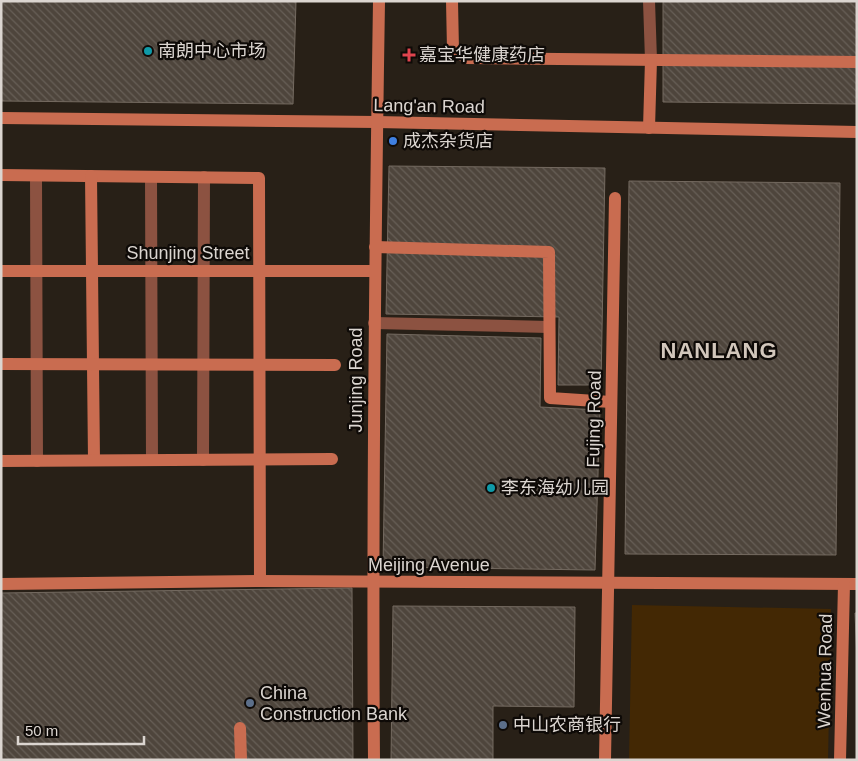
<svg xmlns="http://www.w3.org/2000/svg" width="858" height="761" viewBox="0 0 858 761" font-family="Helvetica,'Noto Sans SC',sans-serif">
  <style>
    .grass { fill: #432804 }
    .building { fill: url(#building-back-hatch); stroke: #746a60 }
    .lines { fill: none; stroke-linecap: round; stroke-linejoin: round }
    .street { stroke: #8c5241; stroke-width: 12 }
    .secondary { stroke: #c96c50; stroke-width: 12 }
    .culture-dot { fill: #0f9aa8; stroke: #0e0a07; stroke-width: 2 }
    .health-dot { fill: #e0444e; stroke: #0e0a07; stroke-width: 2 }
    .shop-dot { fill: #3f7fe0; stroke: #0e0a07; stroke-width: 2 }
    .service-dot { fill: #5c6f8a; stroke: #0e0a07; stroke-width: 2 }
    .labels { text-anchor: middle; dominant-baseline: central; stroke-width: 4.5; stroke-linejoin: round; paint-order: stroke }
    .poi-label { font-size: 18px; fill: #dbd5d0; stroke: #0e0a07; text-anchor: start }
    .street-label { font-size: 18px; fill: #dbd5d0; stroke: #0e0a07 }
    .district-label { font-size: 22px; font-weight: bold; letter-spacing: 1px; fill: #d2c7bc; stroke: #0e0a07 }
  </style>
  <defs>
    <pattern id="building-back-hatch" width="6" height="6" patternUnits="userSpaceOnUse" patternTransform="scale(1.25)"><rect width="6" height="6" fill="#4e453c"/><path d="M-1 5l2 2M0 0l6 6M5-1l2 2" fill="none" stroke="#675f57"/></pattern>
  </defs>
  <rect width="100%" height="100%" fill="#282017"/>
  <!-- grass -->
  <path class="grass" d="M632 605 831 609 828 760H629Z"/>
  <!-- building -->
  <g class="building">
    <path d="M1 1H296L293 104 1 101Z"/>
    <path d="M663 1H857V104L663 102Z"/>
    <path d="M389 166 605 168 601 385H558L559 317 386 314Z"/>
    <path d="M629 181 840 183 836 555 625 554Z"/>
    <path d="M387 334 541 338 540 407 600 410 595 570 383 567Z"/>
    <path d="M352 588 353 760H1V593Z"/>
    <path d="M393 606 575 607 574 707 493 706V760H391Z"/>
    <path d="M855 613H857V660Z"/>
  </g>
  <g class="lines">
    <!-- street -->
    <g class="street">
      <path d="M649 1 651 60"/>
      <path d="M36 176 37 461"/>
      <path d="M151 177 152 460"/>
      <path d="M374 323 549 327"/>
      <path d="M203 460 204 177"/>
    </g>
    <!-- secondary -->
    <g class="secondary">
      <path d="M452 1 453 50 467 58 857 62"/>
      <path d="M1 118 377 122 857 132"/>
      <path d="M649 128 651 60"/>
      <path d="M1 175 259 178 260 581"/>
      <path d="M91 176 94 460"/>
      <path d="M375 247 549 252 550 398 611 402"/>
      <path d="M1 271H374"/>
      <path d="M1 364 335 365"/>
      <path d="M1 461 332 459"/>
      <path d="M1 584 260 581 857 584"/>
      <path d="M240 728 241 760"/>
      <path d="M374 760C372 507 375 254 379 1"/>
      <path d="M605 760 615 198"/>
      <path d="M840 760 844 584"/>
    </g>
  </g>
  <!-- markers -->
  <g class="culture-dot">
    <circle cx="148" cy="51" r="5"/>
    <circle cx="491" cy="488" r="5"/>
  </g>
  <path class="health-dot" d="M406.5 47.5h5v5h5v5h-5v5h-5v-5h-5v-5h5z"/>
  <circle class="shop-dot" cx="393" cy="141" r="5"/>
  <g class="service-dot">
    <circle cx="250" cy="703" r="5"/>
    <circle cx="503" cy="725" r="5"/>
  </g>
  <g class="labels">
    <!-- poi labels -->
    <g class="poi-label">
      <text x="158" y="51">南朗中心市场</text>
      <text x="419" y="55">嘉宝华健康药店</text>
      <text x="403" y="141">成杰杂货店</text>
      <text x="501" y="488">李东海幼儿园</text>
      <text x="260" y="693">China<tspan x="260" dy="21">Construction Bank</tspan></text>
      <text x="513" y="725">中山农商银行</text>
    </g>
    <!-- street labels -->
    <g class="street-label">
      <text transform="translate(429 106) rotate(1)">Lang'an Road</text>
      <text x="188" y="253">Shunjing Street</text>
      <text transform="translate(356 380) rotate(-90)">Junjing Road</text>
      <text transform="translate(594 419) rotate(-89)">Fujing Road</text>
      <text x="429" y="565">Meijing Avenue</text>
      <text transform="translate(825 671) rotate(-89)">Wenhua Road</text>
    </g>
    <!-- district labels -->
    <g class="district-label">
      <text x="719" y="350">NANLANG</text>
    </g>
  </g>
  <!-- border -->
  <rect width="858" height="761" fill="none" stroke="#dbd5d0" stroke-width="5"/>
  <!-- scale -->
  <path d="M18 736v8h126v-8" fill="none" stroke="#dbd5d0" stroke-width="2.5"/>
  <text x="25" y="736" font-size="15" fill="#dbd5d0" stroke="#0e0a07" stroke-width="4" paint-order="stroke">50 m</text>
</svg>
